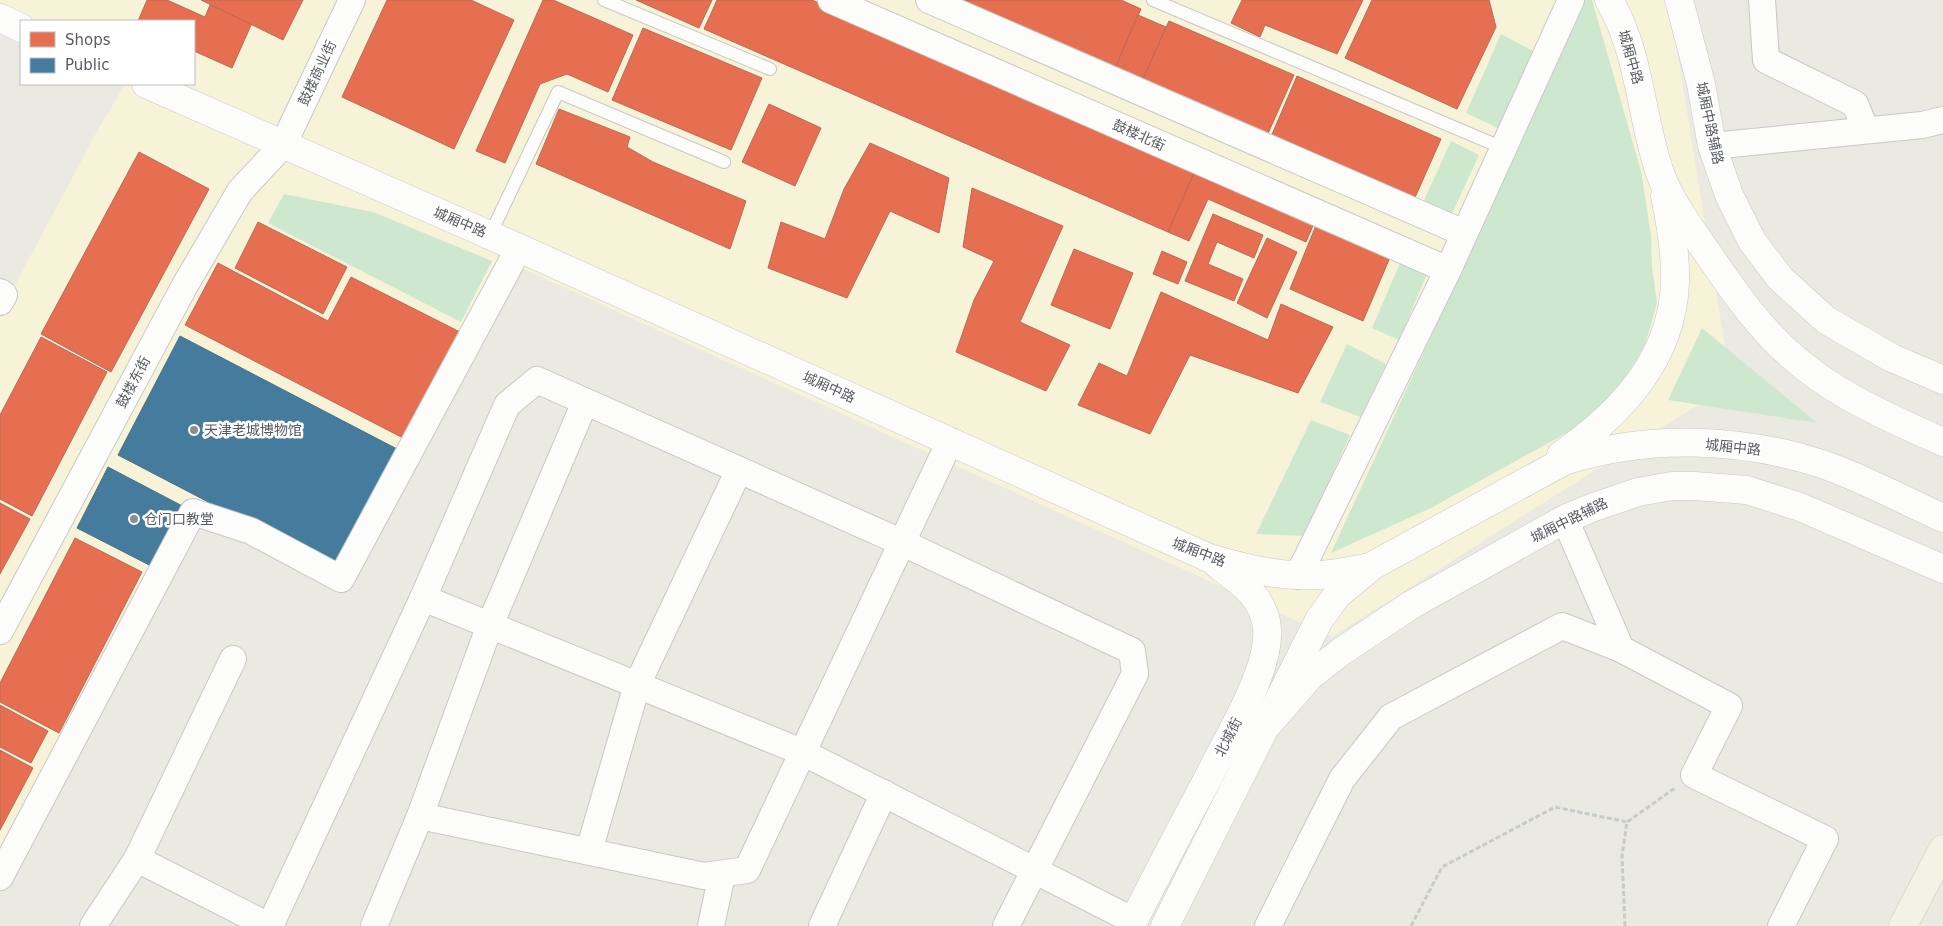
<svg xmlns="http://www.w3.org/2000/svg" width="1943" height="926" viewBox="0 0 1943 926" font-family="'DejaVu Sans','Noto Sans SC',sans-serif">
  <style>
    .commercial { fill: #f6f3d9 }
    .green { fill: #cee8cf }
    .shops { fill: #e76f51; stroke: #bc6956 }
    .public { fill: #457b9d; stroke: #4b718b }
    .lines { fill: none; stroke-linecap: round; stroke-linejoin: round }
    .lane-casing { stroke: #c8c8c7; stroke-width: 14 }
    .street-casing { stroke: #c8c8c7; stroke-width: 28 }
    .secondary-casing { stroke: #c9c8c8; stroke-width: 29 }
    .primary-casing { stroke: #d5cfad; stroke-width: 29 }
    .path { stroke: #c5ccca; stroke-width: 3; stroke-dasharray: 5 2.5; stroke-linecap: butt }
    .lane { stroke: #fcfcfb; stroke-width: 12 }
    .street { stroke: #fcfcfb; stroke-width: 26 }
    .secondary { stroke: #fcfcfb; stroke-width: 28 }
    .primary { stroke: #f2f2e5; stroke-width: 28 }
    .poi-dot { fill: #8b8d8f; stroke: #fff; stroke-width: 2 }
    .labels { text-anchor: middle; dominant-baseline: central; stroke-width: 5; stroke-linejoin: round; paint-order: stroke }
    .street-label { font-size: 14px; fill: #585b62; stroke: #fff }
    .poi-label { font-size: 14px; fill: #585b62; stroke: #fff; text-anchor: start }
  </style>
  <rect width="100%" height="100%" fill="#eae9e2"/>
  <!-- commercial -->
  <path class="commercial" d="M0 0H1669L1731 384 1332 637 506 261 338 579 185 507 0 859V313L96 133 125 84H194V21H34L0 6Z"/>
  <!-- green -->
  <g class="green">
    <path d="M1586 0H1592L1641 171 1651 236 1652 267 1657 303 1645 345 1632 368 1599 410 1579 426 1431 508 1331 553Z"/>
    <path d="M1501 34 1535 52 1500 129 1466 113Z"/>
    <path d="M1451 141 1479 155 1451 216 1422 205Z"/>
    <path d="M284 194 373 212 492 261 461 322 268 223Z"/>
    <path d="M1400 263 1427 274 1399 340 1372 328Z"/>
    <path d="M1702 328 1817 423 1668 400Z"/>
    <path d="M1347 344 1386 364 1361 417 1320 402Z"/>
    <path d="M1311 420 1350 435 1304 536 1256 534Z"/>
  </g>
  <!-- shops -->
  <g class="shops">
    <path d="M147 0H167L205 17 210 5 252 23 232 68 194 51V21H138Z"/>
    <path d="M201 0H303L283 40Z"/>
    <path d="M387 0H471L514 20 454 149 342 97Z"/>
    <path d="M543 0H553L633 35 608 92 567 74 540 84 505 163 476 151Z"/>
    <path d="M636 0H712L699 28Z"/>
    <path d="M717 0H812L1196 169 1168 232 704 29Z"/>
    <path d="M952 0H1121L1141 9 1114 71Z"/>
    <path d="M1242 0H1363L1337 54 1265 25 1260 37 1231 23Z"/>
    <path d="M1372 0H1489L1496 27 1457 109 1345 58Z"/>
    <path d="M1138 15 1166 27 1143 80 1115 68Z"/>
    <path d="M1169 21 1294 75 1266 138 1141 83Z"/>
    <path d="M643 28 762 78 731 150 612 100Z"/>
    <path d="M1297 76 1441 139 1413 202 1270 139Z"/>
    <path d="M769 104 821 128 795 186 742 162Z"/>
    <path d="M559 109 630 137 627 147 653 162 746 201 730 249 536 164Z"/>
    <path d="M870 143 949 178 939 233 890 211 847 298 768 268 781 222 825 239 844 189Z"/>
    <path d="M139 152 209 189 111 372 41 334Z"/>
    <path d="M1196 169 1315 221 1306 242 1208 199 1189 241 1168 232Z"/>
    <path d="M972 188 1063 226 1020 322 1070 345 1046 391 956 352 974 300 994 261 963 247Z"/>
    <path d="M1213 214 1263 235 1254 258 1217 242 1208 264 1243 279 1234 301 1185 281Z"/>
    <path d="M258 222 347 267 323 314 235 268Z"/>
    <path d="M1317 223 1391 255 1363 321 1290 289Z"/>
    <path d="M1267 238 1297 252 1267 318 1237 303Z"/>
    <path d="M1074 249 1133 273 1110 329 1051 305Z"/>
    <path d="M1162 251 1187 262 1178 284 1153 274Z"/>
    <path d="M218 263 328 321 351 277 462 333 405 439 185 325Z"/>
    <path d="M1161 292 1268 340 1281 304 1333 327 1298 393 1190 355 1150 434 1078 405 1099 363 1127 376Z"/>
    <path d="M41 337 107 372 32 516 0 499V415Z"/>
    <path d="M0 503 30 519 0 574Z"/>
    <path d="M75 538 142 572 59 733 0 702V683Z"/>
    <path d="M0 705 48 731 31 763 0 747Z"/>
    <path d="M0 750 33 768 0 830Z"/>
  </g>
  <!-- public -->
  <g class="public">
    <path d="M180 336 397 449 335 568 118 455Z"/>
    <path d="M108 467 190 510 159 570 77 528Z"/>
  </g>
  <g class="lines">
    <!-- lane casing -->
    <g class="lane-casing">
      <g id="lane">
        <path d="M604 0 770 69"/>
        <path d="M1153 0 1503 148"/>
        <path d="M490 235 558 92 724 162"/>
      </g>
    </g>
    <!-- street casing -->
    <g class="street-casing">
      <g id="street">
        <path d="M831 0 1448 270"/>
        <path d="M929 0 1464 233"/>
        <path d="M1762 0 1766 60 1855 104 1866 130"/>
        <path d="M1712 146 1922 125 1943 120"/>
        <path d="M0 292 4 295 0 302"/>
        <path d="M1565 519 1621 649"/>
        <path d="M1298 576 1448 270 1571 0"/>
        <path d="M423 598 802 752 1134 921"/>
        <path d="M0 631 184 287 240 191 283 145 352 0"/>
        <path d="M420 816 704 876 747 870 950 441"/>
        <path d="M589 851 637 685 739 470"/>
        <path d="M137 859 269 926"/>
        <path d="M0 877 193 512 251 531 341 579 519 248"/>
        <path d="M93 926 137 859 233 659"/>
        <path d="M270 926 423 598 507 405 537 380 903 543 1132 651 1135 674 1006 926"/>
        <path d="M374 926 420 816 490 625 585 402"/>
        <path d="M711 926 722 874"/>
        <path d="M822 926 884 793"/>
        <path d="M1268 926 1342 779 1391 717 1562 626 1621 649 1729 706 1694 775 1825 839 1781 926"/>
      </g>
    </g>
    <!-- secondary casing -->
    <g class="secondary-casing">
      <g id="secondary">
        <path d="M1609 0C1641 55 1640 115 1660 173 1671 203 1693 232 1711 258 1729 284 1748 312 1771 336 1818 387 1880 414 1943 442"/>
        <path d="M1679 0 1701 84 1712 146 1729 195 1752 241 1780 278 1826 320 1892 358 1943 380"/>
        <path d="M0 18 21 28"/>
        <path d="M146 84 519 248 1209 558C1237 566 1267 574 1297 575 1321 577 1346 572 1370 567L1564 461C1646 435 1739 437 1822 464 1863 478 1903 500 1943 518"/>
        <path d="M1561 455C1620 414 1672 360 1675 283 1676 254 1671 225 1665 196"/>
        <path d="M1269 723 1310 676 1342 651 1411 605 1565 519 1594 507 1638 492 1672 486H1694L1747 490 1800 507 1943 569"/>
        <path d="M1131 926C1156 876 1182 827 1208 778 1227 739 1271 670 1267 628 1264 597 1241 582 1218 565"/>
        <path d="M1165 926 1319 620 1337 595 1370 568"/>
      </g>
    </g>
    <!-- primary casing -->
    <g class="primary-casing">
      <path id="primary" d="M1903 926 1943 849"/>
    </g>
    <!-- path -->
    <g class="path">
      <path d="M1411 926 1442 867 1555 807 1627 822"/>
      <path d="M1625 926 1622 856 1627 822 1675 788"/>
    </g>
    <!-- lane -->
    <use href="#lane" class="lane"/>
    <!-- street -->
    <use href="#street" class="street"/>
    <!-- secondary -->
    <use href="#secondary" class="secondary"/>
    <!-- primary -->
    <use href="#primary" class="primary"/>
  </g>
  <!-- markers -->
  <g class="poi-dot">
    <circle cx="194" cy="430" r="5"/>
    <circle cx="134" cy="519" r="5"/>
  </g>
  <g class="labels">
    <!-- street labels -->
    <g class="street-label">
      <text transform="translate(1631 57) rotate(74)">城厢中路</text>
      <text transform="translate(317 73) rotate(-65)">鼓楼商业街</text>
      <text transform="translate(1710 123) rotate(78)">城厢中路辅路</text>
      <text transform="translate(1139 135) rotate(24)">鼓楼北街</text>
      <text transform="translate(460 222) rotate(23)">城厢中路</text>
      <text transform="translate(133 382) rotate(-62)">鼓楼东街</text>
      <text transform="translate(829 387) rotate(24)">城厢中路</text>
      <text transform="translate(1733 447) rotate(6)">城厢中路</text>
      <text transform="translate(1569 520) rotate(-26)">城厢中路辅路</text>
      <text transform="translate(1199 552) rotate(21)">城厢中路</text>
      <text transform="translate(1228 737) rotate(-63)">北城街</text>
    </g>
    <!-- poi labels -->
    <g class="poi-label">
      <text x="204" y="430">天津老城博物馆</text>
      <text x="144" y="519">仓门口教堂</text>
    </g>
  </g>
  <!-- legend -->
  <rect x="20" y="20" width="175" height="65" fill="#ffffff" stroke="#bcbdc0"/>
  <rect x="30" y="32" width="25" height="15" fill="#e76f51" stroke="#bcbdc0"/>
  <text x="65" y="45" font-size="15" fill="#585b62">Shops</text>
  <rect x="30" y="58" width="25" height="15" fill="#457b9d" stroke="#bcbdc0"/>
  <text x="65" y="70" font-size="15" fill="#585b62">Public</text>
</svg>
